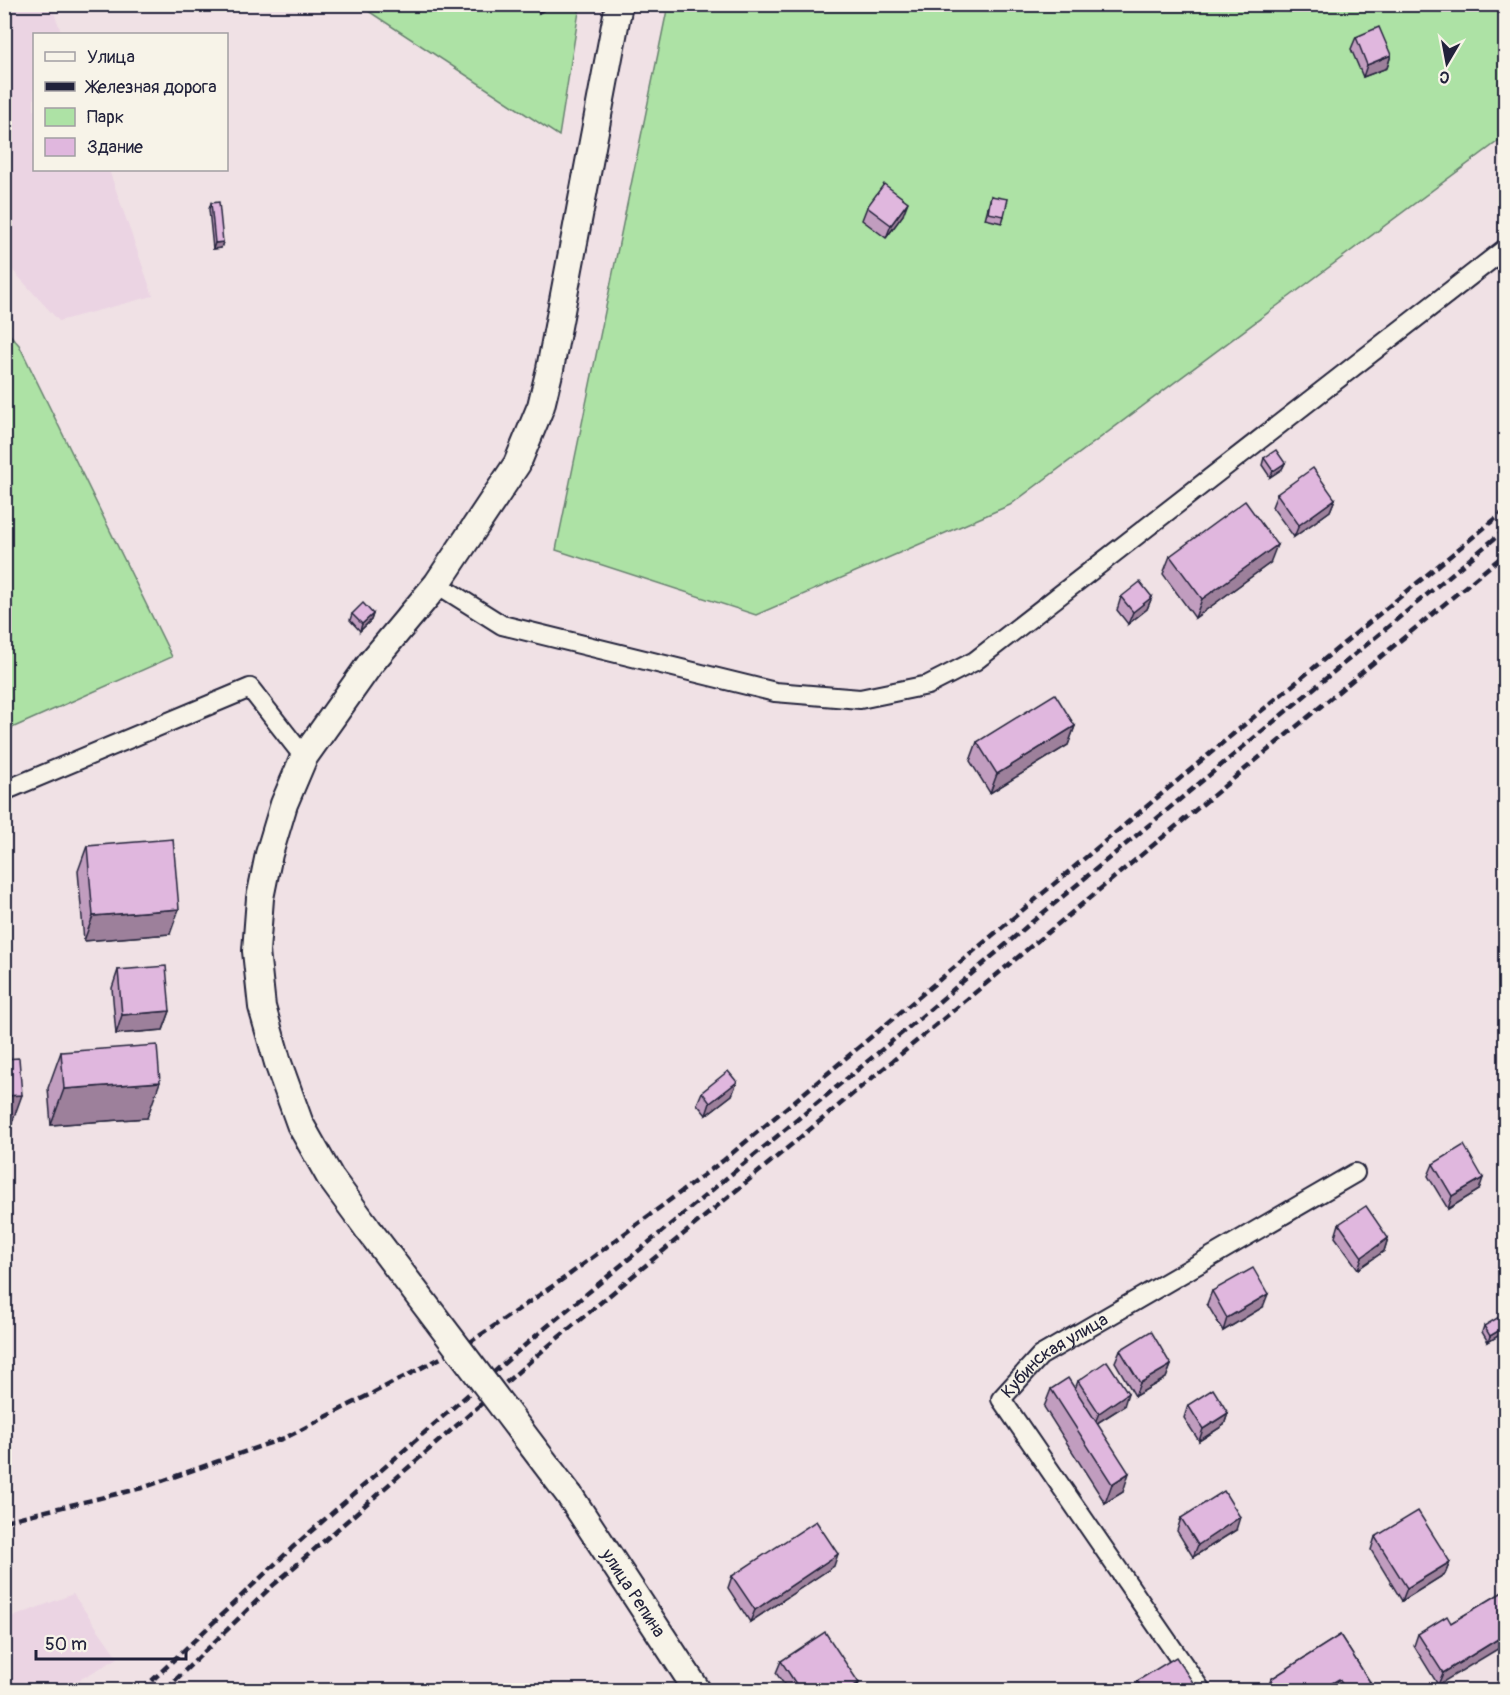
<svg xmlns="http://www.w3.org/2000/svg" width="1510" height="1695" viewBox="0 0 1510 1695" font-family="Pangolin,sans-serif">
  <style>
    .built { fill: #ebd4e3 }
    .green { fill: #ade2a5; stroke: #688270; stroke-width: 1.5 }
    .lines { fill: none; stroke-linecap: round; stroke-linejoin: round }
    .minor-casing { stroke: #22223b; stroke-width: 22 }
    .secondary-casing { stroke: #22223b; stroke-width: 30 }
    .minor { stroke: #f7f3e8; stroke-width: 18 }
    .secondary { stroke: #f7f3e8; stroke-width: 26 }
    .rail { stroke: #22223b; stroke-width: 4.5; stroke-dasharray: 9 4.5; stroke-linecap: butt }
    .secondary-bridge-casing { stroke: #22223b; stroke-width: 30; stroke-linecap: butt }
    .secondary-bridge { stroke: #f7f3e8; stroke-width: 26 }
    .wall { fill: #c19dbf; stroke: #22223b; stroke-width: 1.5 }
    .shaded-wall { fill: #9d809b; stroke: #22223b; stroke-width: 1.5 }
    .building { fill: #e0b7de; stroke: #22223b; stroke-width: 1.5 }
    .labels { text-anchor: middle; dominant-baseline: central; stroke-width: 4.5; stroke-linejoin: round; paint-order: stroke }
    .street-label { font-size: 18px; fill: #22223b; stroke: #f7f3e8 }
  </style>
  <rect width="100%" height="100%" fill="#f0e1e5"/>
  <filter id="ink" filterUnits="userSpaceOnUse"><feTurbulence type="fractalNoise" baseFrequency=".0167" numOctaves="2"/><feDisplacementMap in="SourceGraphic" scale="12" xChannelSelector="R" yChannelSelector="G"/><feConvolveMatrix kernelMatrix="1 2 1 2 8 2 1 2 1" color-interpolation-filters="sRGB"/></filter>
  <g filter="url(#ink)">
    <!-- built -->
    <g class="built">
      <path d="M5 4 51 5 62 34H34V170H109L153 296 59 321 5 262Z"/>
      <path d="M73 1594 118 1658 61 1690H5V1620Z"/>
    </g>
    <!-- green -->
    <g class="green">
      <path d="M359 5H580L559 136Z"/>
      <path d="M668 5H1505V136L1010 505 756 615 556 550Z"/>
      <path d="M4 328 19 345 172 657 5 731Z"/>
    </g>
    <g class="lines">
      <!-- minor casing -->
      <g class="minor-casing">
        <g id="minor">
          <path d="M437 584 502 625 775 692 860 699 928 685 975 661 1506 248"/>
          <path d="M4 791 250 688 304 757"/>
          <path id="s1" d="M1201 1690 1001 1399 1040 1356 1355 1173"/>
          <path d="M1505 1690H1506"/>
        </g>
      </g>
      <!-- secondary casing -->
      <g class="secondary-casing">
        <g id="secondary">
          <path d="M368 1229 330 1177 300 1124 278 1063 262 1007 256 951 260 898 269 854 284 804 304 757 370 664 437 584 517 464 541 406 550 369 619 4"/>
          <path id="s2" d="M570 1496 697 1690"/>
        </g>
      </g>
      <!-- minor -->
      <use href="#minor" class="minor"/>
      <!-- secondary -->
      <use href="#secondary" class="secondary"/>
      <!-- rail -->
      <g class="rail">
        <path d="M4 1521 142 1488 287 1437 466 1345 566 1277 724 1160 1232 735 1506 510"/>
        <path d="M142 1690 293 1547 532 1339 920 1018 1032 922 1506 529"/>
        <path d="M165 1690 270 1588 541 1352 1506 553"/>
      </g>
      <!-- secondary-bridge casing -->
      <g class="secondary-bridge-casing">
        <path id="secondary-bridge" d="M368 1229 570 1496"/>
      </g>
      <!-- secondary-bridge -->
      <use href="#secondary-bridge" class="secondary-bridge"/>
    </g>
    <!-- wall -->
    <g class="wall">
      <path d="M534 4H555L539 13Z"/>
      <path d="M1356 37 1391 55 1387 68 1363 77 1351 49Z"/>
      <path d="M991 196 1004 216 1002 223 985 219Z"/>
      <path d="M211 203 223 242 221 248 213 249 209 209Z"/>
      <path d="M867 207 903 215 886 238 862 220Z"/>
      <path d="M1264 458 1285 463 1282 469 1270 477 1262 465Z"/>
      <path d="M1277 494 1335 499 1330 511 1294 537 1272 507Z"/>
      <path d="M1170 556 1270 563 1195 618 1163 574Z"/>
      <path d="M1121 597H1152L1147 609 1128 624 1117 610Z"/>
      <path d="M352 614H373L371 620 360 631 350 620Z"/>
      <path d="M1075 726 1068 745 990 793 970 761 977 742Z"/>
      <path d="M87 846 170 934 84 941 78 871Z"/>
      <path d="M118 970 170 1011 163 1030 116 1034 112 988Z"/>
      <path d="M61 1052 147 1118 51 1125 48 1088Z"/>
      <path d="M737 1082 732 1095 706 1115 697 1104 702 1092Z"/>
      <path d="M1433 1164 1479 1190 1448 1209 1428 1176Z"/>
      <path d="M1339 1224 1388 1238 1384 1251 1358 1269 1335 1237Z"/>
      <path d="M1212 1291 1263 1307 1223 1331 1207 1304Z"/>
      <path d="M1484 1326 1503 1333 1488 1342 1482 1332Z"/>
      <path d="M1120 1350 1171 1365 1166 1378 1135 1396 1115 1362Z"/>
      <path d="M1078 1381 1124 1406 1097 1423 1123 1492 1105 1503 1044 1407 1051 1389H1075Z"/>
      <path d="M1188 1405 1228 1413 1224 1425 1199 1441 1184 1418Z"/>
      <path d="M1181 1518 1236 1530 1193 1557 1177 1531Z"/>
      <path d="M1375 1537 1450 1562 1445 1574 1402 1601 1371 1550Z"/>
      <path d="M834 1566 750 1622 728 1588 732 1576Z"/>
      <path d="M1506 1590 1438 1685 1414 1646 1418 1634 1451 1623Z"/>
      <path d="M1340 1635 1370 1682 1368 1688 1364 1690H1340L1336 1685 1328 1690H1273L1269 1685 1271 1679Z"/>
      <path d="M781 1661 859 1683 856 1690H788L776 1673Z"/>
      <path d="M1137 1681 1198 1690H1134Z"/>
    </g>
    <!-- shaded-wall -->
    <g class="shaded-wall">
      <path d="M542 4H555L539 13Z"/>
      <path d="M1391 55 1387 68 1363 77 1367 65Z"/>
      <path d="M908 202 903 215 886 238 891 225Z"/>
      <path d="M223 242 221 248 213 249 215 243Z"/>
      <path d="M1285 463 1282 469 1270 477 1273 471Z"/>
      <path d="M1335 499 1330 511 1294 537 1299 525Z"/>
      <path d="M1277 545 1270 563 1195 618 1202 599Z"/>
      <path d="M1152 597 1147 609 1128 624 1133 612Z"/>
      <path d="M373 614 371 620 360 631 362 624Z"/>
      <path d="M1075 726 1068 745 990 793 997 774Z"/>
      <path d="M179 909 170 934 84 941 93 916Z"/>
      <path d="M170 1011 163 1030 116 1034 122 1015Z"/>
      <path d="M160 1082 147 1118 51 1125 64 1089Z"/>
      <path d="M737 1082 732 1095 706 1115 710 1103Z"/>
      <path d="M22 1095 9 1131H4V1096Z"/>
      <path d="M1483 1178 1479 1190 1448 1209 1452 1196Z"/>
      <path d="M1388 1238 1384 1251 1358 1269 1362 1257Z"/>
      <path d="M1268 1294 1263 1307 1223 1331 1227 1318Z"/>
      <path d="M1505 1327 1503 1333 1488 1342 1490 1336Z"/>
      <path d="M1171 1365 1166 1378 1135 1396 1140 1383Z"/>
      <path d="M1128 1393 1124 1406 1094 1425 1099 1413Z"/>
      <path d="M1228 1413 1224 1425 1199 1441 1203 1429Z"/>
      <path d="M1129 1473 1123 1492 1105 1503 1112 1484Z"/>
      <path d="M1240 1517 1236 1530 1193 1557 1198 1545Z"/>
      <path d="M838 1554 834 1566 750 1622 755 1610Z"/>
      <path d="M1450 1562 1445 1574 1402 1601 1407 1588Z"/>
      <path d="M1506 1634V1644L1438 1685 1443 1673Z"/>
      <path d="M1339 1679 1336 1685 1328 1690H1320Z"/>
      <path d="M1370 1682 1368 1688 1364 1690H1357Z"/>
      <path d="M859 1683 856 1690H847Z"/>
    </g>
    <!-- building -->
    <g class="building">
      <path d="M1379 27 1391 55 1367 65 1356 37Z"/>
      <path d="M884 184 908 202 891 225 867 207Z"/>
      <path d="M991 196 1008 199 1004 216 988 213Z"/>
      <path d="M219 202 223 242 215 243 211 203Z"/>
      <path d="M1276 450 1285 463 1273 471 1264 458Z"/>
      <path d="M1313 468 1335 499 1299 525 1277 494Z"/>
      <path d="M1245 501 1277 545 1202 599 1170 556Z"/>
      <path d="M1140 582 1152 597 1133 612 1121 597Z"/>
      <path d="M363 603 373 614 362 624 352 614Z"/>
      <path d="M1055 694 1075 726 997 774 977 742Z"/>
      <path d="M173 839 179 909 93 916 87 846Z"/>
      <path d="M166 966 170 1011 122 1015 118 970Z"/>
      <path d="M157 1045 160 1082 64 1089 61 1052Z"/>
      <path d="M19 1058 22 1095 4 1096V1059Z"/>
      <path d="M728 1071 737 1082 710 1103 702 1092Z"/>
      <path d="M1464 1145 1483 1178 1452 1196 1433 1164Z"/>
      <path d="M1366 1206 1388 1238 1362 1257 1339 1224Z"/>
      <path d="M1253 1268 1268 1294 1227 1318 1212 1291Z"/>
      <path d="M1499 1317 1505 1327 1490 1336 1484 1326Z"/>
      <path d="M1151 1331 1171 1365 1140 1383 1120 1350Z"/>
      <path d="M1107 1361 1128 1393 1099 1413 1078 1381Z"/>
      <path d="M1068 1378 1129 1473 1112 1484 1051 1389Z"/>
      <path d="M1213 1389 1228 1413 1203 1429 1188 1405Z"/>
      <path d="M1224 1491 1240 1517 1198 1545 1181 1518Z"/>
      <path d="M1418 1511 1450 1562 1407 1588 1375 1537Z"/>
      <path d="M816 1521 838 1554 755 1610 732 1576Z"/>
      <path d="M1506 1590V1634L1443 1673 1418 1634 1447 1616 1451 1623Z"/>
      <path d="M825 1632 859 1683 847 1690H800L781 1661Z"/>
      <path d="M1340 1635 1370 1682 1357 1690H1346L1339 1679 1320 1690H1279L1271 1679Z"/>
      <path d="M1176 1657 1198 1690H1143L1137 1681Z"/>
    </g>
  </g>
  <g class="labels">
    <!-- street labels -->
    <g class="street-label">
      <text stroke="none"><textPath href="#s1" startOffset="423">Кубинская улица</textPath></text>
      <text stroke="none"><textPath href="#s2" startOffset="116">улица Репина</textPath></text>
    </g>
  </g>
  <!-- margin -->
  <rect width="1510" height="1695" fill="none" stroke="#f7f3e8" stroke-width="24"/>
  <rect x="12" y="12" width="1486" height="1671" fill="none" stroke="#22223b" stroke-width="2" filter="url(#ink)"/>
  <!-- legend -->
  <rect x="33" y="33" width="195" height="138" fill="#f7f3e8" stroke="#a29fa3" stroke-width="1.5"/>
  <rect x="45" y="52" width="30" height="9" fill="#f7f3e8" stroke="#a29fa3" stroke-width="1.5"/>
  <text x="87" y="63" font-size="18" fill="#22223b">Улица</text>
  <rect x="45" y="82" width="30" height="9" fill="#22223b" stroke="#a29fa3" stroke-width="1.5"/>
  <text x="87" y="93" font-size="18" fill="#22223b">Железная дорога</text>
  <rect x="45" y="108" width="30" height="18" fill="#ade2a5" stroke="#a29fa3" stroke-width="1.5"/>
  <text x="87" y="123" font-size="18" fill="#22223b">Парк</text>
  <rect x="45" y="138" width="30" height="18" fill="#e0b7de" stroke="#a29fa3" stroke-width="1.5"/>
  <text x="87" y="153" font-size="18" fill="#22223b">Здание</text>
  <!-- north arrow -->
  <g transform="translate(1447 63) rotate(190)" stroke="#f7f3e8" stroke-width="4.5" paint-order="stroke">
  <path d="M0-4.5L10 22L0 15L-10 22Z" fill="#22223b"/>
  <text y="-9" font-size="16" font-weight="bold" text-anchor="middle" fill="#22223b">С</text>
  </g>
  <!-- scale -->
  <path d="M36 1650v9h150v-9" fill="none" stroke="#22223b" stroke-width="3"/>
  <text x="45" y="1650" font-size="18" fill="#22223b" stroke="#f7f3e8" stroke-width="4.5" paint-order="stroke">50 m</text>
</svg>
